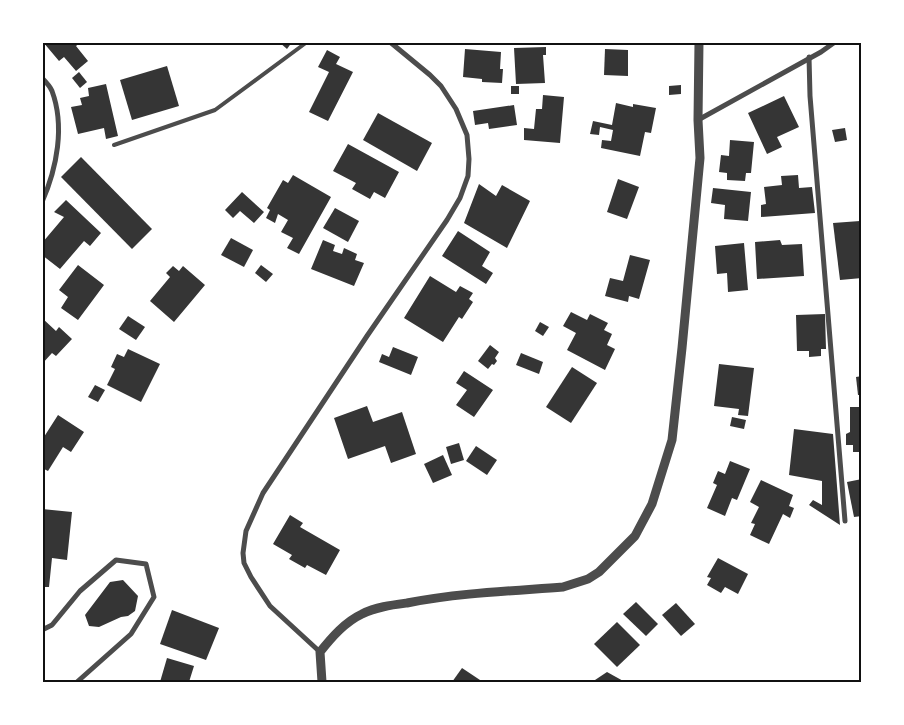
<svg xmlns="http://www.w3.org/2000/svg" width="904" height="725" viewBox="0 0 904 725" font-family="Raleway,sans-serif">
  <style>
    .building { fill: #353535 }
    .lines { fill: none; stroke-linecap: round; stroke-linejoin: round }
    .service { stroke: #4c4c4c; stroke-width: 4 }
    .minor { stroke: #4c4c4c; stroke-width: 5 }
    .tertiary { stroke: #4c4c4c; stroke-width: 9 }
    .neatline { fill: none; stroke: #111; stroke-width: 2 }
  </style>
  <rect width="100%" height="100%" fill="#fff"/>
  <!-- building -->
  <g class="building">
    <path d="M43 42H81L76 46 88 61 76 71 64 57 59 61Z"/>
    <path d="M279 42H292L287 49Z"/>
    <path d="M546 47V55H543L545 83 516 84 514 48Z"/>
    <path d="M465 49 501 52 500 69H503L502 83 482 82V79L463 77Z"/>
    <path d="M605 49 628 50V76L604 75Z"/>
    <path d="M327 50 340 57 336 64 353 72 328 121 309 112 329 72 318 67Z"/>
    <path d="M167 66 179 106 132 120 120 80Z"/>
    <path d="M79 72 87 82 80 88 72 78Z"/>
    <path d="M106 84 118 136 106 139 104 128 78 134 71 107 82 105 80 98 89 96 88 88Z"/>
    <path d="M681 85V94L669 95V86Z"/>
    <rect x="511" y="86" width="8" height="8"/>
    <path d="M543 95 564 97 560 143 524 140V128L534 129 536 109H542Z"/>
    <path d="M784 96 799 127 777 137 782 147 767 154 748 113Z"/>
    <path d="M616 103 633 107V104L656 108 651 133 645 132 640 156 601 148 602 140 611 141 613 130 600 127 599 135 590 134 593 121 612 125Z"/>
    <path d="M514 105 517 125 489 129 488 123 475 125 473 111Z"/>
    <path d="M378 113 432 143 417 171 363 140Z"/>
    <path d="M845 128 847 140 835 142 832 130Z"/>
    <path d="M730 140 754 142 751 173H746L745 181 727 180V173L719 172 721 155 729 156Z"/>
    <path d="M348 144 399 172 385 198 374 192 370 199 352 189 356 183 333 171Z"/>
    <path d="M81 157 152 229 132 249 61 177Z"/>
    <path d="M293 175 331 197 299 254 287 248 293 238 281 232 288 220 278 214 275 223 266 218 270 210 267 208 283 180 288 183Z"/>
    <path d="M798 175 799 188 812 187 815 213 761 217V205L766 204 764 187 782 185 781 176Z"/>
    <path d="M618 179 639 187 627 219 607 212Z"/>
    <path d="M479 184 496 196 502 185 530 201 507 248 464 223Z"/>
    <path d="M713 188 751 192 748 221 724 219 725 205 711 203Z"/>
    <path d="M242 192 264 212 254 223 240 211 233 218 225 210Z"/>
    <path d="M66 200 101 233 90 246 84 241 60 269 42 255V243L64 217 54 212Z"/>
    <path d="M335 208 359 221 348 242 323 228Z"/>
    <path d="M860 221 862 231V278L840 280 833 223Z"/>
    <path d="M458 231 490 252 482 266 493 273 486 284 442 256Z"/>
    <path d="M231 238 253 250 244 267 221 255Z"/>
    <path d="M323 240 335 245 333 251 342 254 344 248 357 254 355 260 364 263 354 286 311 269Z"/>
    <path d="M780 240 782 245 802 244 804 276 757 279 755 242Z"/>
    <path d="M744 243 748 290 728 292 727 273 717 274 715 246Z"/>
    <path d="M630 255 650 260 639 299 629 296 628 302 605 296 610 278 623 281Z"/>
    <path d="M78 265 104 285 78 320 61 308 68 297 59 290Z"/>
    <path d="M261 265 273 274 266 282 255 273Z"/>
    <path d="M173 266 179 271 183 266 205 285 174 322 150 301 170 277 166 273Z"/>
    <path d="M430 276 456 292 460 286 473 293 469 299 473 302 462 319 459 317 443 342 404 318Z"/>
    <path d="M571 312 587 320 590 314 608 323 604 330 612 334 607 345 615 349 605 370 567 350 576 333 563 326Z"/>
    <path d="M825 314 826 349H821V356L809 357V351H797L796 315Z"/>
    <path d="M128 316 145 327 136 340 119 329Z"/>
    <path d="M42 318 56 331 59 327 72 339 56 356 52 353 42 364Z"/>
    <path d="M540 322 549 327 543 336 535 331Z"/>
    <path d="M490 345 499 352 495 358 497 361 494 365 492 364 488 369 478 361Z"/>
    <path d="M393 347 418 357 411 375 379 362 382 354 389 357Z"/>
    <path d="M128 349 160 364 141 402 107 385 115 369 111 367 117 354 124 357Z"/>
    <path d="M521 353 543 362 539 374 516 365Z"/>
    <path d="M719 364 754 368 748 416 738 415 739 409 714 406Z"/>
    <path d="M572 367 597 383 571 423 546 407Z"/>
    <path d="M464 371 493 390 474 417 456 405 467 390 456 383Z"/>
    <path d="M862 376V395H858L856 377Z"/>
    <path d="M95 385 105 390 98 402 88 397Z"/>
    <path d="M367 406 373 422 402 412 416 454 391 463 385 446 348 459 334 418Z"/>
    <path d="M850 407H862V452H853V445H846V434L850 432Z"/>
    <path d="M58 415 84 432 71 452 63 447 48 471 42 468V440Z"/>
    <path d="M732 417 746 420 744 429 730 426Z"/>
    <path d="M794 429 833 434 840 525 809 505 813 500 822 505V481L789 475Z"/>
    <path d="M459 443 464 460 451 464 446 447Z"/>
    <path d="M476 446 497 460 487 475 466 461Z"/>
    <path d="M443 455 452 475 433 483 424 464Z"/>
    <path d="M730 461 750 469 737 500 732 498 725 516 707 508 717 485 713 483 718 471 725 474Z"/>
    <path d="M862 479V516L854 517 847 482Z"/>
    <path d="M761 480 793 495 789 506 794 508 790 518 783 514 769 544 750 535 755 524 751 523 759 507 750 502Z"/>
    <path d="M42 509 72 512 67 560 52 558 49 587H42Z"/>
    <path d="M290 515 303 523 300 527 340 550 326 575 307 565 305 568 289 559 292 555 273 544Z"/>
    <path d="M718 558 748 574 738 594 725 587 721 593 707 585 711 578 707 577Z"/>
    <path d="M123 580 138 596 135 611 128 616 121 617 99 627 89 626 85 615 110 582Z"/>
    <path d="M636 602 658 624 646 636 623 614Z"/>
    <path d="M676 603 695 624 681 636 662 615Z"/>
    <path d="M172 610 219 628 206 660 160 644Z"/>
    <path d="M617 622 640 645 617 667 594 644Z"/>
    <path d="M167 658 194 666 189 682H160Z"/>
    <path d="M462 668 483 682H452Z"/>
    <path d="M607 672 625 682H592Z"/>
  </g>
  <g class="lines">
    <!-- service -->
    <path class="service" d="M114 145 215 110 307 42"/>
    <!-- minor -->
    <g class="minor">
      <path d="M809 57 810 96 845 521"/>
      <path d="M42 78C46 82 50 86 52 91 65 126 57 168 42 202"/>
      <path d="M698 120 821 52 835 42"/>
      <path d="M42 630 52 625 80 591 116 560 146 564 154 597 131 634 77 682"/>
      <path d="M320 652 270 606 251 577 244 563 243 553 246 531 263 493 367 336 447 220 460 198 468 176 469 159 467 135 456 109 441 86 430 75 390 42"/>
    </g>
    <!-- tertiary -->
    <path class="tertiary" d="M322 682 320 652C332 637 345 622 362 614 376 607 392 605 407 603 458 593 510 591 563 587L588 579 599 572 635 536 652 504 672 440 682 348 700 158 698 120 699 42"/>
  </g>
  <!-- border -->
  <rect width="904" height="725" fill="none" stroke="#ffffff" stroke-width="88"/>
  <rect x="44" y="44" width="816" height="637" class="neatline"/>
</svg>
